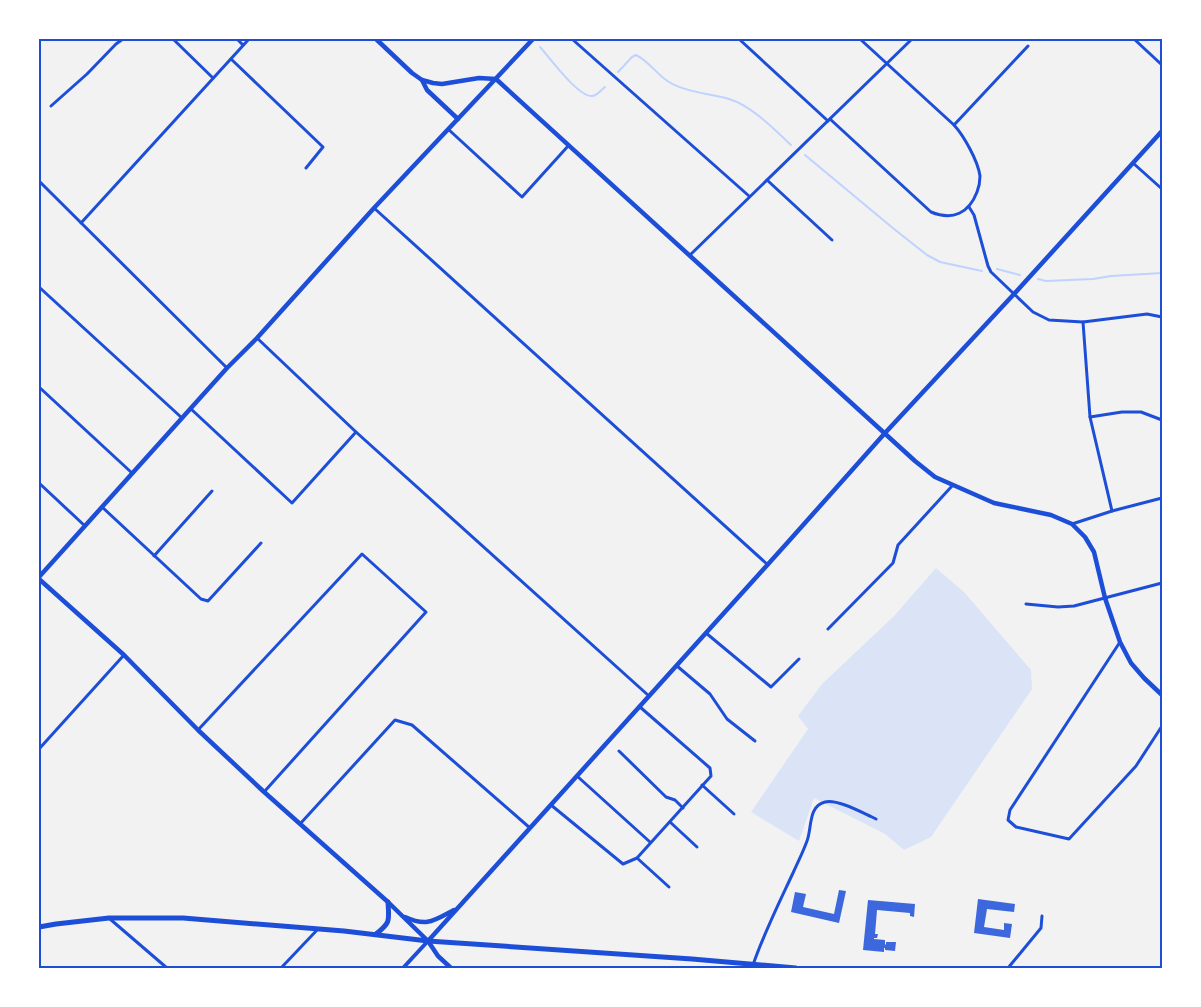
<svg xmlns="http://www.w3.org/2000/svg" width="1201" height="1007" viewBox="0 0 1201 1007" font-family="'Golos Text',sans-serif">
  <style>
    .green { fill: #dbe4f7 }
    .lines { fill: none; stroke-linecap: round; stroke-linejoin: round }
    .stream { stroke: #bfd3fe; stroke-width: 2 }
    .building { fill: #3d67dc }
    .minor { stroke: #1d4ed8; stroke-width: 3 }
    .tertiary { stroke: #1d4ed8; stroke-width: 4 }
    .secondary { stroke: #1d4ed8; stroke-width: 4.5 }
    .primary { stroke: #1d4ed8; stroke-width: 5 }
    .neatline { fill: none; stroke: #1d4ed8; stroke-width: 2 }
  </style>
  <rect width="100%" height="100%" fill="#f2f2f2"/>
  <!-- green -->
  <path class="green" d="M936 568 964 592 1031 670 1032 689 931 837 904 850 885 834 814 798 799 841 751 812 808 729 798 716 822 684 894 616Z"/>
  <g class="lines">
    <!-- stream -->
    <g class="stream">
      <path d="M540 47C549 57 578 97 592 96 597 96 601 90 605 87"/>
      <path d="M618 72 632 57 636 55C649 61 657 75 669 82 685 92 711 94 729 99 752 106 774 129 791 145"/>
      <path d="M805 155 894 229 927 255 940 262 982 271"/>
      <path d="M997 269 1020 275"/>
      <path d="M1038 279 1046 281 1093 279 1111 276 1162 273"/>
    </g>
  </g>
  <!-- building -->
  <g class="building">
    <path d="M839 890 846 891 839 923 791 912 795 892 806 894 803 907 834 914Z"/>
    <path d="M978 899 1015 904 1014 912 987 909 984 927 1004 930V923L1012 924 1010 938 974 933Z"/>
    <path d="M868 900 915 904 914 917 910 916V913L877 910 875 934H878L877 938H874V939L885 940V944L886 945V942H896L895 951 885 950V948H884V952L863 950Z"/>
  </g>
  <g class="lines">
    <!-- minor -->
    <g class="minor">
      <path d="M173 39 213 78"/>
      <path d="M237 39 243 45"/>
      <path d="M572 39 749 196"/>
      <path d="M739 39 828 121"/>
      <path d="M1134 39 1162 65"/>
      <path d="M231 59 323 147 306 168"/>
      <path d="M51 106 87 74 116 44 123 39"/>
      <path d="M830 119 931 212C953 221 969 213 977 192 979 187 980 182 980 176 978 161 964 136 954 125L860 39"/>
      <path d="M954 125 1028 46"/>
      <path d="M448 129 522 197 569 145"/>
      <path d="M1133 163 1162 189"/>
      <path d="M767 180 832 240"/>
      <path d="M39 181 227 368"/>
      <path d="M969 207 974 215 988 266 991 272 1033 312 1049 320 1083 322 1147 314 1162 317"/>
      <path d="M374 208 768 565"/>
      <path d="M81 223 249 39"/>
      <path d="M690 255 912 39"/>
      <path d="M39 287 182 418"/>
      <path d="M1083 322 1090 417 1112 511"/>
      <path d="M257 338 356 432 649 696"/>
      <path d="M39 387 132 473"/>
      <path d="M191 409 292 503 356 432"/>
      <path d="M1090 417 1122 412H1141L1162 420"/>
      <path d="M39 483 85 526"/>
      <path d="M102 507 201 599 208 601 261 543"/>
      <path d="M1072 524 1112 511 1162 498"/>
      <path d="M154 556 212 491"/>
      <path d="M1026 604 1058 607 1074 606 1162 583"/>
      <path d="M828 629 893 563 898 545 952 486"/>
      <path d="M706 633 771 687 799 659"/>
      <path d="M1120 642 1010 810 1008 820 1016 827 1069 839 1136 766 1162 726"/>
      <path d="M677 666 710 694 727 719 755 741"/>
      <path d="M198 730 362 554 426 612 264 792"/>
      <path d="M39 749 124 655"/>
      <path d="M619 751 666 797 675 800 683 808"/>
      <path d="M577 776 650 842"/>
      <path d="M702 785 734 814"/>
      <path d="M551 805 623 864 637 858 711 776 710 768 640 707"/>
      <path d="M670 822 697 847"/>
      <path d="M300 824 395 720 412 725 530 828"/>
      <path d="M637 858 669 887"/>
      <path d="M110 919 167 968"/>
      <path d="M753 965C764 933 779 903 793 873 798 862 803 852 807 841 812 828 808 806 825 802 837 799 861 812 872 817L876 819"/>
      <path d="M281 968 318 929"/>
      <path d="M1008 968 1041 928 1042 916"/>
    </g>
    <!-- tertiary -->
    <path class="tertiary" d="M403 968 428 941"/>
    <!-- secondary -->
    <g class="secondary">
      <path d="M376 39 412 73 422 80 433 83 442 84 479 78 496 79 915 461 935 477 994 503 1051 515 1072 524 1085 537 1094 552 1105 598 1120 642 1131 663 1144 678 1162 695"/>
      <path d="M422 80 427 90 458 119"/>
      <path d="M39 577 227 368 257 338 374 208 533 39"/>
      <path d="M39 579 124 655 198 730 263 791 388 902 428 941 438 956 451 968"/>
      <path d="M405 917C427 927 433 921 454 910"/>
      <path d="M428 941 788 542 885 433 1014 294 1162 131"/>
    </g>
    <!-- primary -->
    <g class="primary">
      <path d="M39 927 56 924 109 918H183L344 931 428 941 692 959 796 968"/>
      <path d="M376 934C391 922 389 921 388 902"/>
    </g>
  </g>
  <!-- border -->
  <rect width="1201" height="1007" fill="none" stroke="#ffffff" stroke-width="80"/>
  <rect x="40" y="40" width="1121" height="927" class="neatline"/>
</svg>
